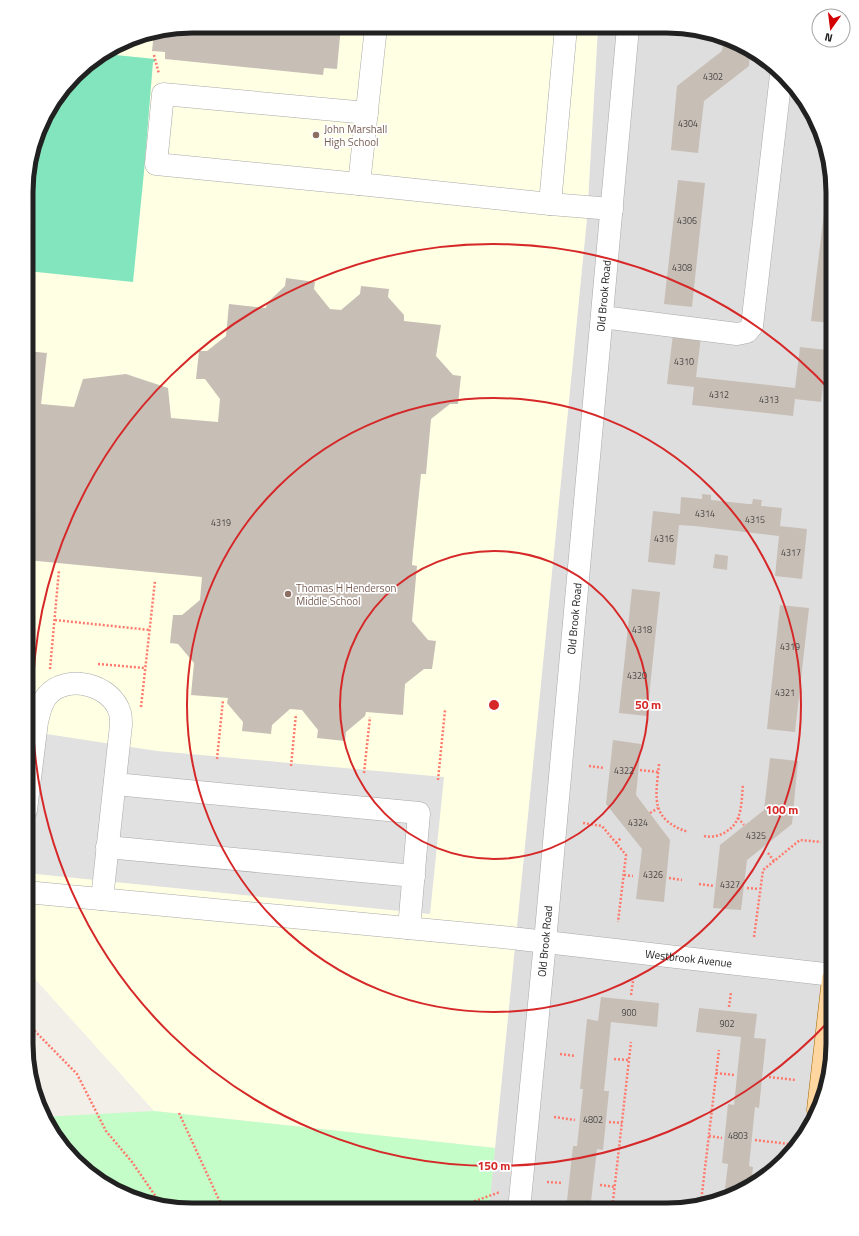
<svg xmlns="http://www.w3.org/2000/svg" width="859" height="1236" viewBox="0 0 859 1236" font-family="'Titillium Web',sans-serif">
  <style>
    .residential { fill: #dfdede }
    .education { fill: #ffffe4 }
    .park { fill: #c4fdc8 }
    .pitch { fill: #82e5bd }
    .parking { fill: #e1e1e1 }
    .building { fill: #c7beb6 }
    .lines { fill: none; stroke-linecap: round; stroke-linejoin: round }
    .minor-casing { stroke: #a8a8a8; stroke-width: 23 }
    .major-casing { stroke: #9f6800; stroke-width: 23 }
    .path { stroke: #ff796c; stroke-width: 2.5; stroke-dasharray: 2 2; stroke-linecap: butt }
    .minor { stroke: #fff; stroke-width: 22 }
    .major { stroke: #ffd5a0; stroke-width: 22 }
    .ring { fill: none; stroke: #d62828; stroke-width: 2 }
    .education-dot { fill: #8d6e63; stroke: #fff; stroke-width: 1.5 }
    .labels { text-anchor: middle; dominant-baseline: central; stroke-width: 3.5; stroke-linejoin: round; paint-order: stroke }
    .number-label { font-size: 9px; fill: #4a4846 }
    .education-label { font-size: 11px; fill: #785e54; stroke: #fff; text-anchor: start }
    .street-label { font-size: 11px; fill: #212121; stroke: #fff }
    .rim { fill: none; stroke: #212121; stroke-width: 5 }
    .centre { fill: #d62828; stroke: #fff; stroke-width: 2 }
    .ring-label { font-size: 12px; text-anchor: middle; font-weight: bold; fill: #d62828; stroke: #fff; stroke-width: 3.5; stroke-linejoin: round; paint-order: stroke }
  </style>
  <rect width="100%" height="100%" fill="#f2eee8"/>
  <!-- residential -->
  <path class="residential" d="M598 27H689L731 39 768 60 816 119 833 191V1055L824 1098 805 1137 776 1169 740 1193 668 1210 489 1209 587 218Z"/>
  <!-- education -->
  <path class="education" d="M192 26 598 27 587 218 495 1148 154 1111 26 969 27 170 48 109 83 67 138 35Z"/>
  <!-- park -->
  <path class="park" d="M154 1111 495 1148 489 1209H170L128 1197 91 1176 43 1117Z"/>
  <!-- pitch -->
  <path class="pitch" d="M106 54 155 59V62H153L144 172 133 282 27 271V170L48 109 83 67Z"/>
  <!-- parking -->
  <path class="parking" d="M27 731 157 751 444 777 430 914 26 873Z"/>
  <!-- building -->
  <g class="building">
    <path d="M192 26H341L337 69 324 68 323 75 165 59V52L152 51 154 32Z"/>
    <path d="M724 37 731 39 750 50 749 66 704 101 698 153 671 150 677 86 722 51Z"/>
    <path d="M678 180 705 183 692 307 664 304Z"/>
    <path d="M826 196 833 197V323L811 321Z"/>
    <path d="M286 278 315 282 314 289 330 309 341 310 360 294 361 286 389 289 388 297 404 315V321L441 325 436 356 453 375 461 376 458 404H450L431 419 426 474H421L413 553 412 565 417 566 412 621 428 640 436 641 432 669H424L405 684 403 715 366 712 365 716 346 732 345 741 317 738 318 730 302 710 290 709 272 725 271 734 242 731 243 722 227 703 228 698 191 695 194 663 178 644 170 643 173 615H182L200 600 202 577 27 560V351L47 353 41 404 74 407 83 379 126 374 168 388 171 418 218 422 220 399 205 379H196L199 351H207L226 336 229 304 266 308 267 303 285 286Z"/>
    <path d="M673 334 701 337 696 377 795 388 800 347 827 350 821 402 795 399 793 416 692 405 694 387 667 384Z"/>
    <path d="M702 494 711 495V500L748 504H752L753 499 762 500 761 506 782 508 780 526 807 529 802 579 775 576 779 536 695 526 679 525 675 565 648 562 653 511 680 514 681 497 702 499Z"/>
    <path d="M715 554 728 556 727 570 713 568Z"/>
    <path d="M632 589 660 592 647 716 619 713Z"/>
    <path d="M780 605 809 608 795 732 767 729Z"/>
    <path d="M613 740 641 744 636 795 670 840 664 902 636 899 642 849 606 804Z"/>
    <path d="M770 758 798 761 792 824 747 860 741 910 713 908 720 845 764 810Z"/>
    <path d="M601 997 659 1003 657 1027 611 1022 604 1091H609L603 1150 597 1149 590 1210H566L573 1146H577L583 1089H580L587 1019 598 1021Z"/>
    <path d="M699 1008 757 1014 754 1038 766 1039 759 1108 755 1107 749 1166 753 1167 751 1186 740 1193 724 1197 728 1164 722 1163 728 1104 734 1105 741 1037 696 1032Z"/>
  </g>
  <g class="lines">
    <!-- minor casing -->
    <g class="minor-casing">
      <g id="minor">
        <path d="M376 27 359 184 550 204 612 209"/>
        <path d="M359 184 156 164 163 94 367 113"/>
        <path d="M550 204 566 27"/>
        <path d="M602 317 737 334 747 332 752 326 781 75"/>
        <path d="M115 784 419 813 409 928"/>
        <path d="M26 810 37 722C39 713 41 703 47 696 66 673 112 684 120 713 121 717 121 721 121 725L102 899"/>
        <path d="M107 847 414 876"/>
        <path id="s1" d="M26 892 502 937 833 975"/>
        <path id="s2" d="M519 1210 545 942 628 27"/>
      </g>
    </g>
    <!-- major casing -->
    <g class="major-casing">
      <path id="major" d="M818 1110 833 979"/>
    </g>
    <!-- path -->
    <g class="path">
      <path d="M154 55 159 74"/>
      <path d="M55 620 150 630"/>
      <path d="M98 664 145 668"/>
      <path d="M50 669 59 570"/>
      <path d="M141 707 155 581"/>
      <path d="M217 759 223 700"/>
      <path d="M659 764C656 797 649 819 688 832"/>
      <path d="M291 766 296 714"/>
      <path d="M589 766 604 768"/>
      <path d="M640 770 658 772"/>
      <path d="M364 773 370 717"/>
      <path d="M438 780 445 710"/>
      <path d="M650 813 658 808"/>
      <path d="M738 818 744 825"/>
      <path d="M583 823 602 826 626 855 618 922"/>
      <path d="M704 836C717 839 733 831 738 818 742 808 742 795 743 784"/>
      <path d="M616 843 621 838"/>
      <path d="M768 853 774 861"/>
      <path d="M624 875 633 876"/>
      <path d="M669 878 682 880"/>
      <path d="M699 884 714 886"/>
      <path d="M747 888 759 889"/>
      <path d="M754 937 763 870 800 840 821 842"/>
      <path d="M631 995 633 981"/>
      <path d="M729 1007 731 992"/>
      <path d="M26 1022 77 1074 106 1131 132 1162 163 1207"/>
      <path d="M560 1054 575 1056"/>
      <path d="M614 1059 629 1060"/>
      <path d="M716 1073 734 1075"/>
      <path d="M769 1077 796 1080"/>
      <path d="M179 1113 220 1202 219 1209"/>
      <path d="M554 1117 575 1120"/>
      <path d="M609 1122 622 1123"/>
      <path d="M709 1136 722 1138"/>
      <path d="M755 1140 789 1144"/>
      <path d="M547 1182 563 1183"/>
      <path d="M600 1185 615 1187"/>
      <path d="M702 1199 709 1200"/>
      <path d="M220 1202 262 1209"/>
      <path d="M701 1202 719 1050"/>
      <path d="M465 1209 475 1201 500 1192"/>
      <path d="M612 1210 631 1042"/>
    </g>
    <!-- minor -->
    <use href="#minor" class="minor"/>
    <!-- major -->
    <use href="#major" class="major"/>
  </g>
  <!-- distance rings -->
  <g class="ring">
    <circle cx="494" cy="705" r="154"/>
    <circle cx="494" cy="705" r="307"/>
    <path d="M831 1019A461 461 0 1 1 831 391"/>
  </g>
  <!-- markers -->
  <g class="education-dot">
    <circle cx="316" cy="135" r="4"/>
    <circle cx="288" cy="594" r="4"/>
  </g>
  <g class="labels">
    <!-- number labels -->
    <g class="number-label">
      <text x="713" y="76">4302</text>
      <text x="688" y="123">4304</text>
      <text x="687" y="220">4306</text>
      <text x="682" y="267">4308</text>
      <text x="684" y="361">4310</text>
      <text x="719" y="394">4312</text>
      <text x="769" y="399">4313</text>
      <text x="705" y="513">4314</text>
      <text x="755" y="519">4315</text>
      <text x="221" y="522">4319</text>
      <text x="664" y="538">4316</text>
      <text x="791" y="552">4317</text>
      <text x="642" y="629">4318</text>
      <text x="790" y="646">4319</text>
      <text x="637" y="675">4320</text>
      <text x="785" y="692">4321</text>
      <text x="624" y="770">4322</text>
      <text x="638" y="822">4324</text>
      <text x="756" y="835">4325</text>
      <text x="653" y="874">4326</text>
      <text x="730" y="884">4327</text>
      <text x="629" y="1012">900</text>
      <text x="727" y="1023">902</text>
      <text x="593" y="1119">4802</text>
      <text x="738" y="1135">4803</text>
    </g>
    <!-- education labels -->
    <g class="education-label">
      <text x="324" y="129">John Marshall<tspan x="324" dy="13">High School</tspan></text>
      <text x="296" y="588">Thomas H Henderson<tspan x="296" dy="13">Middle School</tspan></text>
    </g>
    <!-- street labels -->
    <g class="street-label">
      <text stroke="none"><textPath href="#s2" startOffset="918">Old Brook Road</textPath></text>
      <text stroke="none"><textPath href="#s2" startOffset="594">Old Brook Road</textPath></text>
      <text stroke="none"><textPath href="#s2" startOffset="270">Old Brook Road</textPath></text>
      <text stroke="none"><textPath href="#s1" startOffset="666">Westbrook Avenue</textPath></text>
    </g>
  </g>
  <!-- crop -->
  <path d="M0 0H859V1236H0ZM192 33H667A159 159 0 0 1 826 192V1044A159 159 0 0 1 667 1203H192A159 159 0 0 1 33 1044V192A159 159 0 0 1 192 33Z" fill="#fff" fill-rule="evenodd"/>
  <path class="rim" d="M192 33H667A159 159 0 0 1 826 192V1044A159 159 0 0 1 667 1203H192A159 159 0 0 1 33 1044V192A159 159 0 0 1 192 33Z"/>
  <circle cx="494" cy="705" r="6" class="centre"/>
  <g class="ring-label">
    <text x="648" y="709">50 m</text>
    <text x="782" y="814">100 m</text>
    <text x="494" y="1170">150 m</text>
  </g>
  <!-- north arrow -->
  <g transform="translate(831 28) rotate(194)"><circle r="19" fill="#ffffff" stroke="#a6a6a6"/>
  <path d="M0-3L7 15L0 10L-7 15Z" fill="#d30003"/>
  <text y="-6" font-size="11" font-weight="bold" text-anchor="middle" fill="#212121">N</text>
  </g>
</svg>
